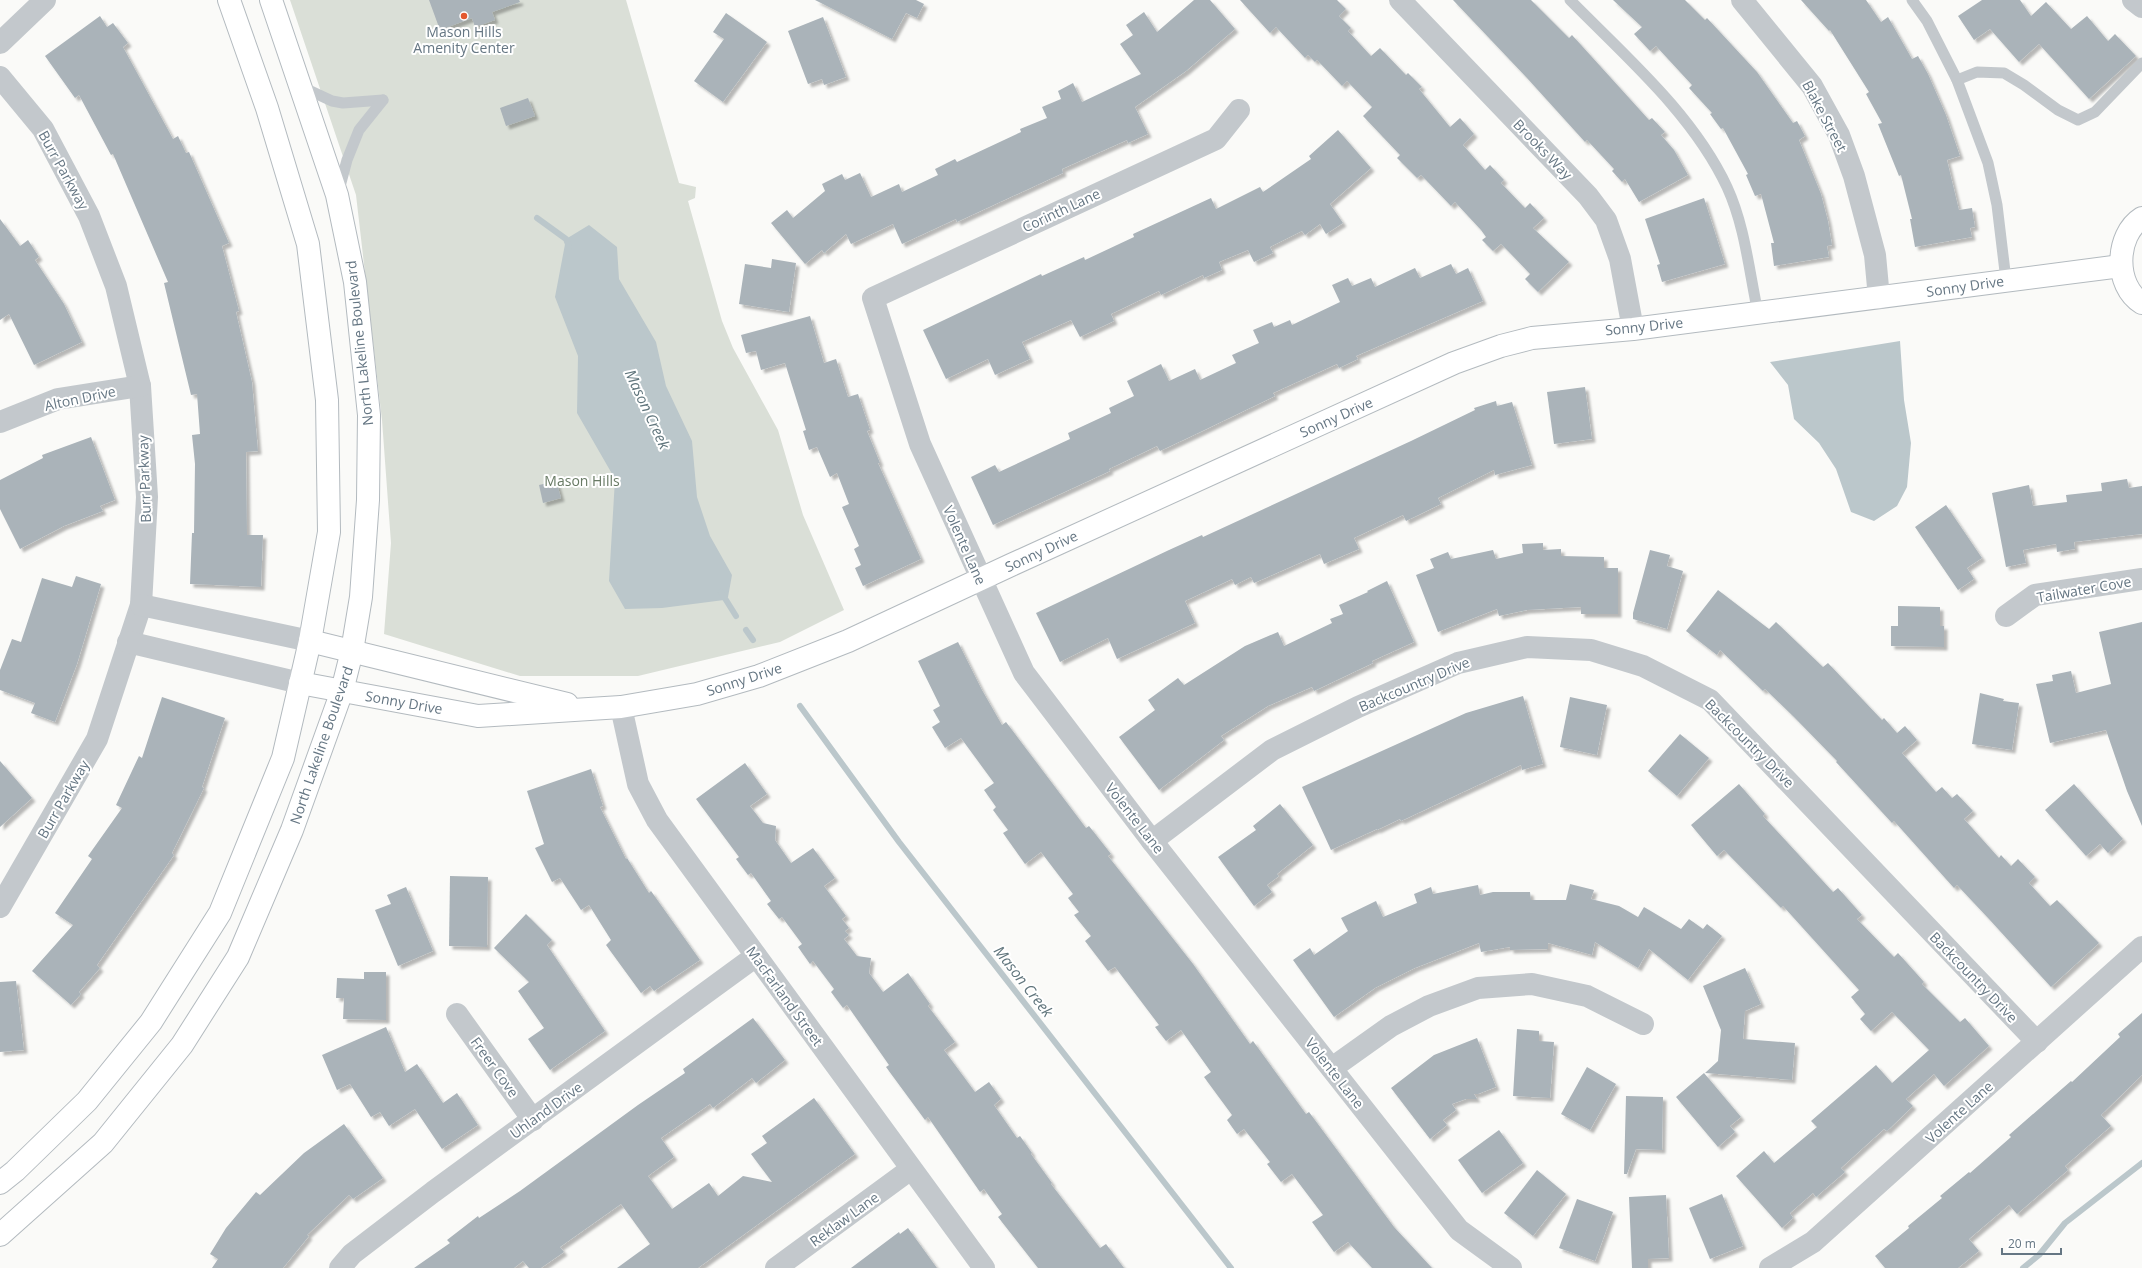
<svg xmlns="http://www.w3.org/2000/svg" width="2142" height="1268" viewBox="0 0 2142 1268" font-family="'Open Sans',sans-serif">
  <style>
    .green { fill: #dadfd7 }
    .water { fill: #bbc7cb }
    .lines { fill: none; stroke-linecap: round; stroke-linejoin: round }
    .stream { stroke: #bbc7cb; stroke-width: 6 }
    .building { fill: #aab3b9; filter: url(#shadow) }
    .secondary-casing { stroke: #b3babf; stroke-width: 24 }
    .lane { stroke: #c3c8cc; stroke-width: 11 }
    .street { stroke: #c3c8cc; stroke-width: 22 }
    .secondary { stroke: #fff; stroke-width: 22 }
    .poi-dot { fill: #e4572e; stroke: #fff; stroke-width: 1.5 }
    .labels { text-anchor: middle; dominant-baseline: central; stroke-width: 4; stroke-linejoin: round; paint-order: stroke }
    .poi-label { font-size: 14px; fill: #657683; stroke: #fff }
    .street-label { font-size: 14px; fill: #657683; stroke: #fff }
    .park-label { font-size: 14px; fill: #687a64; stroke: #fff }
    .water-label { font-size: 15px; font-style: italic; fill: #60757c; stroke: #fff }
  </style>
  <defs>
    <filter id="shadow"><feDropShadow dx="3.5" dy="3.5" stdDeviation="1" flood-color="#0004"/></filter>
  </defs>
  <rect width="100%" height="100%" fill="#fafaf8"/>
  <!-- green -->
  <path class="green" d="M290 0H626L679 183 696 187 695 198 688 201 722 321 733 348 778 430 803 515 844 610 780 642 638 676H520L384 634 391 543 382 420 356 195Z"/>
  <!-- water -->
  <g class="water">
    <path d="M589 225 617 247 619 279 656 342 666 386 692 441 697 497 710 536 732 575 728 597 724 600 662 608 625 609 609 581 615 479 577 413 578 356 555 297 566 239Z"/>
    <path d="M1900 341 1904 400 1911 443 1907 487 1897 506 1874 521 1851 512 1836 469 1819 443 1794 419 1788 385 1770 362Z"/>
  </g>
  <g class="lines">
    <!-- stream -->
    <g class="stream">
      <path d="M537 218 566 239 569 247"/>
      <path d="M721 592 736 616"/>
      <path d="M746 630 753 640"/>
      <path d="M800 706 899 842 1231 1268"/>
      <path d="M2023 1268 2039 1255 2065 1223 2142 1163"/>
    </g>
  </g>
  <!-- building -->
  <g class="building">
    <path d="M429 0H519L520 2 492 12 495 20 475 27 472 18 440 30Z"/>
    <path d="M815 0H916L924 4 917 18 906 13 892 39Z"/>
    <path d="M1194 0H1210L1235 29 1186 71 1135 107 1148 134 1128 143 1127 140 1062 169 1063 173 957 222 956 219 902 244 893 224 851 244 846 234 824 253 822 250 805 264 771 223 787 210 793 218 825 191 822 184 842 174 845 180 860 173 871 197 899 184 902 192 938 175 935 169 955 159 957 162 1021 132 1020 129 1047 118 1042 107 1061 99 1058 91 1073 83 1082 102 1141 74 1120 44 1133 35 1126 25 1144 12 1157 32Z"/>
    <path d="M1240 0H1337L1346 9 1339 16 1351 28 1348 31 1371 56 1380 48 1406 75 1408 73 1422 87 1419 89 1450 127 1460 118 1474 134 1463 145 1485 170 1490 165 1504 180 1501 183 1525 208 1530 203 1544 218 1533 228 1569 262 1538 292 1525 279 1530 274 1509 252 1501 244 1493 251 1482 240 1486 237 1481 230 1455 202 1451 206 1426 180 1421 175 1417 178 1397 158 1400 155 1363 116 1372 107 1347 81 1342 86 1317 60 1315 62 1308 55 1305 58 1276 27 1270 33Z"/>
    <path d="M1453 0H1531L1569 38 1572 35 1649 120 1652 118 1665 132 1661 135 1674 150 1688 175 1639 202 1625 179 1622 182 1612 171 1614 169 1587 140 1585 142 1527 78Z"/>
    <path d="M1613 0H1685L1705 20 1707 18 1757 72 1793 123 1797 121 1805 136 1799 140 1821 194 1828 221 1832 245 1827 246 1829 257 1774 266 1771 243H1774L1761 194 1755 196 1746 175 1748 174 1723 128 1721 129 1710 114 1712 113 1689 88 1692 85 1656 46 1650 51 1634 34 1642 27Z"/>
    <path d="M1801 0H1866L1881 22 1888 17 1912 59 1918 56 1928 74 1946 115 1960 156 1947 160 1959 210 1972 208 1975 227 1970 228 1972 237 1915 247 1910 219H1912L1901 175 1899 176 1878 124 1882 123 1866 94 1869 92 1830 30 1829 31Z"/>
    <path d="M1982 0H2020L2031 16 2046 2 2071 29 2087 16 2108 41 2115 34 2136 56 2089 99 2039 44 2019 62 1990 29 1974 40 1958 16Z"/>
    <path d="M726 13 767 42 723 102 694 81 724 39 713 32Z"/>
    <path d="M100 16 107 27 113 23 128 43 123 47 173 139 178 136 186 153 189 152 229 243 222 246 239 311 236 312 252 382 258 451 246 452 247 535H263L261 587 190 584 192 533H194L195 464 192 435 200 434 197 394 191 395 164 283 168 282 113 154 111 155 79 95 75 98 45 56Z"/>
    <path d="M823 17 846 77 824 85 822 79 808 84 788 31Z"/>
    <path d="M528 98 535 116 506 126 500 108Z"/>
    <path d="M1338 130 1371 168 1330 204 1343 223 1326 234 1320 224 1305 235 1302 231 1270 247 1273 253 1254 262 1248 250 1219 262 1222 270 1204 278 1203 275 1161 295 1159 291 1111 314 1114 321 1080 337 1071 320 1022 342 1030 359 995 375 988 359 946 379 923 330 1041 274 1042 276 1084 257 1085 260 1134 237 1133 234 1211 198 1216 209 1260 187 1263 192 1311 159 1309 156Z"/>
    <path d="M1704 198 1725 264 1662 282 1657 265 1660 264 1645 219Z"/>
    <path d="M0 219 20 246 28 240 39 257 35 260 64 304 82 342 34 365 9 314 0 320Z"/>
    <path d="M772 259 796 263 789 312 739 304 745 264 771 268Z"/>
    <path d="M1451 264 1456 274 1468 268 1483 301 1356 356 1358 359 1339 368 1337 364 1273 393 1275 396 1194 435 1160 451 1157 446 1109 469 1110 471 993 525 971 477 995 465 999 472 1070 439 1068 433 1111 413 1109 408 1134 396 1127 381 1161 364 1169 381 1195 369 1200 380 1236 363 1232 355 1259 343 1253 330 1272 322 1274 327 1290 320 1292 325 1340 302 1332 285 1348 278 1352 286 1371 278 1375 287 1415 268 1420 278Z"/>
    <path d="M810 316 824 363 836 359 848 397 858 394 870 430 867 431 880 463H878L921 559 863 586 855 568 861 565 854 549 859 546 842 507 849 504 837 473 830 477 817 447 809 450 803 431 806 430 785 363 761 370 756 351 746 353 741 335Z"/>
    <path d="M1585 387 1592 439 1554 444 1547 392Z"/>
    <path d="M1496 401 1497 406 1512 402 1532 465 1495 475 1494 470 1438 498 1441 504 1406 521 1403 515 1354 538 1359 549 1324 564 1320 554 1254 583 1251 577 1235 585 1232 579 1185 601 1195 623 1117 659 1108 638 1060 662 1036 613 1169 550 1202 535 1203 537 1411 441 1475 410 1474 408Z"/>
    <path d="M91 437 115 500 100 506 103 511 64 526 20 549 0 509V480L43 458 42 455Z"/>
    <path d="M2127 479 2129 488 2142 486V534L2074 542 2075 549 2057 552 2056 544 2023 550 2026 563 2006 567 1992 493 2029 485 2033 506 2067 502 2066 495 2102 491 2101 483Z"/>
    <path d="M556 481 561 498 543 503 539 485Z"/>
    <path d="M1946 505 1982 558 1967 568 1974 579 1958 590 1915 527Z"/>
    <path d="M1543 543V550L1561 549V556L1604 557V568H1618V614H1581V607L1527 610 1499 616 1497 609 1438 632 1416 575 1434 568 1430 559 1448 552 1451 559 1493 550 1496 559 1523 553 1522 544Z"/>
    <path d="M1650 550 1670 555 1667 566 1683 571 1667 629 1633 619V613Z"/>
    <path d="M76 576 101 584 77 664 55 722 31 713 35 703 0 690V670L12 639 21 642 42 578 72 587Z"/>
    <path d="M1387 581 1414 642 1372 661 1373 663 1314 691 1312 687 1268 706 1221 736 1224 740 1159 790 1119 737 1155 710 1148 700 1178 678 1184 685 1245 646 1278 632 1284 646 1332 623 1330 619 1343 614 1339 605 1368 592 1367 591Z"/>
    <path d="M1718 590 1769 629 1776 622 1823 667 1828 663 1882 720 1884 718 1897 733 1905 726 1917 740 1902 753 1936 792 1942 787 1952 798 1957 794 1973 811 1964 819 1999 858 2001 855 2011 866 2018 859 2035 877 2029 883 2050 906 2057 900 2099 943 2051 987 1989 919 1957 885 1954 888 1894 821 1892 823 1836 762 1837 761 1794 717 1765 689 1763 691 1720 650 1717 655 1686 631Z"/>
    <path d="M1898 606 1940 607V626H1944V647L1891 646V626H1898Z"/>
    <path d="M2142 622V826L2127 791 2106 730 2050 743 2036 684 2053 681 2052 675 2071 671 2076 693 2111 684 2099 632Z"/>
    <path d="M958 642 982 690 1002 725 1006 722 1086 828 1089 826 1111 854 1108 856 1193 964 1250 1044 1253 1041 1306 1114 1309 1112 1394 1227 1432 1268H1372L1348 1242 1334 1252 1312 1222 1323 1215 1292 1174 1281 1182 1267 1164 1270 1162 1244 1129 1237 1134 1227 1120 1232 1115 1204 1077 1211 1072 1181 1030 1166 1041 1155 1027 1159 1025 1115 967 1108 971 1085 941 1091 936 1074 915 1079 912 1068 898 1073 894 1041 852 1025 864 1003 833 1008 830 993 810 996 807 984 790 994 783 961 738 945 748 932 727 940 722 933 710 940 706 918 661Z"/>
    <path d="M1980 693 2004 699 2003 701 2019 703 2012 750 1972 744Z"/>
    <path d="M1523 696 1543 764 1522 770 1521 765 1401 821 1400 819 1377 830V829L1331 850 1302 787 1466 713Z"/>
    <path d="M162 697 225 718 202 787 204 788 172 853 174 855 97 965 100 968 79 992 81 994 71 1005 32 971 73 925 55 913 92 859 88 856 122 808 116 805 139 756 142 758Z"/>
    <path d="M1570 697 1607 705 1597 755 1560 747Z"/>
    <path d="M1680 734 1709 758 1677 796 1648 771Z"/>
    <path d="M0 761 32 798 0 827Z"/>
    <path d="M745 763 767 794 750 806 763 823 776 826 775 840 791 863 813 848 835 878 824 886 846 916 842 919 849 928 845 931 849 935 844 939 857 956 871 958 869 973 883 992 908 973 930 1004 928 1006 955 1042 944 1050 975 1092 989 1082 1001 1099 994 1105 1017 1138 1020 1136 1032 1153 1031 1154 1052 1183 1051 1184 1100 1248 1106 1244 1124 1268H1038L998 1217 1002 1214 984 1189 980 1192 928 1117 925 1120 886 1067 889 1065 847 1005 843 1008 831 992 834 989 813 961 810 964 798 947 802 944 782 917 779 919 767 904 771 901 751 873 748 875 736 859 739 857 696 799Z"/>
    <path d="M591 769 603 806 600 807 626 859 627 858 649 893 651 891 700 960 654 991 650 986 641 993 606 945 611 940 589 905 581 910 560 878 552 882 535 848 544 844 527 791Z"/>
    <path d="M1739 784 1765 814 1763 816 1833 892 1838 888 1862 915 1857 919 1894 957 1898 953 1924 982 1922 984 1960 1022 1965 1018 1989 1046 1944 1086 1934 1074 1906 1099 1913 1106 1887 1131 1884 1129 1841 1168 1845 1172 1816 1197 1813 1193 1790 1213 1793 1218 1782 1228 1736 1176 1764 1151 1774 1163 1817 1127 1811 1121 1876 1065 1892 1083 1929 1050 1892 1012 1871 1031 1860 1019 1865 1014 1851 997 1859 990 1783 906 1781 908 1724 850 1717 856 1691 825Z"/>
    <path d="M2074 784 2123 839 2108 853 2100 844 2086 856 2045 810Z"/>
    <path d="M1280 804 1313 845 1277 874 1279 876 1267 885 1272 892 1254 906 1218 857 1256 830 1253 826Z"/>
    <path d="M450 876 488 877 487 947 449 946Z"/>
    <path d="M1570 884 1594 890 1591 899 1619 906 1638 917 1644 907 1681 929 1689 919 1703 929 1707 924 1722 936 1688 980 1649 949 1638 968 1595 942 1592 955 1548 943V949L1510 950V947L1481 952 1479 943 1415 968 1375 988 1334 1017 1293 960 1310 948 1314 955 1348 931 1341 918 1376 901 1383 917 1417 903 1414 894 1431 887 1433 894 1478 885 1480 895 1493 892H1530L1531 900H1566Z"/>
    <path d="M406 887 433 951 398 966 375 910 391 904 387 895Z"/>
    <path d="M526 914 552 940 547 945 605 1031 550 1070 528 1039 544 1028 518 991 529 982 494 948Z"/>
    <path d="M1745 968 1761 1004 1745 1011 1743 1039 1795 1043 1792 1080 1705 1073 1718 1061 1721 1030 1703 986Z"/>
    <path d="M364 972H386V1020L343 1019 344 998H336L337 978 364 979Z"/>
    <path d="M16 981 24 1050 0 1052V982Z"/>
    <path d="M2142 1013V1075L2101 1115 2111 1126 2065 1166 2068 1170 2017 1214 2009 1205 1969 1239 1979 1251 1958 1268H1885L1875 1256 1909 1228 1908 1226 1942 1198 1940 1196 1969 1172 1970 1173 2011 1137 2009 1135 2071 1081 2072 1082 2120 1037 2118 1034Z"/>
    <path d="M753 1018 785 1060 756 1083 752 1078 713 1108 710 1104 661 1138 674 1157 648 1176 672 1209 709 1183 718 1196 743 1176 772 1182 751 1154 767 1143 762 1136 814 1098 855 1154 698 1268H617L650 1244 621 1204 560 1247 564 1252 541 1268H529L523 1261 514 1268H414L450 1243 447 1240 478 1216 479 1218 520 1191 638 1105 685 1073 683 1069Z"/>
    <path d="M386 1027 405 1072 417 1064 443 1103 457 1093 478 1125 442 1149 415 1109 389 1126 380 1112 371 1117 350 1084 337 1090 322 1055Z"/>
    <path d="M1517 1029 1539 1031V1041L1554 1042 1550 1098 1513 1096Z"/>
    <path d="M1477 1038 1496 1087 1478 1094H1474L1477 1099H1466L1452 1104 1456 1110 1443 1120 1447 1125 1430 1139 1391 1088 1434 1055Z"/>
    <path d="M1587 1067 1616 1084 1590 1130 1561 1114Z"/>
    <path d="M1704 1073 1741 1117 1730 1126 1735 1132 1718 1147 1676 1097Z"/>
    <path d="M1626 1096 1663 1097 1662 1150 1636 1149 1627 1174H1624Z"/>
    <path d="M344 1124 383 1178 353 1199 349 1195 307 1235 309 1236 283 1268H212L218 1259 210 1254 226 1228 256 1192 260 1195 304 1153Z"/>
    <path d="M1499 1130 1523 1163 1482 1193 1458 1160Z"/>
    <path d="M1537 1170 1566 1194 1533 1236 1504 1213Z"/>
    <path d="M1722 1194 1743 1246 1710 1259 1689 1208Z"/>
    <path d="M1666 1195 1669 1258 1648 1259V1268H1632L1629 1197Z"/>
    <path d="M1577 1199 1613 1212 1595 1261 1559 1248Z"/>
    <path d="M908 1228 937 1268H851L899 1232 900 1234Z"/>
  </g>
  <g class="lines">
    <!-- secondary casing -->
    <g class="secondary-casing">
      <g id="secondary">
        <path d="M2142 218C2115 235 2114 286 2142 303"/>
        <path d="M310 641 567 704"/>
        <path d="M300 683 478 716 621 707 697 694 759 676 848 641 1011 565 1454 363 1501 346 1532 338 1633 329 2121 266"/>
        <path d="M0 1183 15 1171 87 1101 151 1022 220 913 283 758 310 641 329 532 327 400 308 244 267 108 229 0"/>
        <path d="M0 1235 103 1143 182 1045 238 957 292 830 342 691 352 651 361 597 368 500 369 415 355 282 337 195 271 0"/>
      </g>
    </g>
    <!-- lane -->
    <g class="lane">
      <path d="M1570 0C1625 56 1693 114 1727 187 1745 226 1749 271 1758 313"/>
      <path d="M1912 0 1927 21 1957 80 1988 163 1997 205 2006 280"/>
      <path d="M1957 80 1977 72 2004 73 2024 85 2058 110 2078 120 2095 112 2142 63"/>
      <path d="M302 87 332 101 343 103 383 100"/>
      <path d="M339 190 347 160 359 130 383 100"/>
    </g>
    <!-- street -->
    <g class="street">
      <path d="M1400 0 1588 196 1606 220 1620 259 1633 329"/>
      <path d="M1742 0 1812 86 1839 135 1854 176 1875 255 1879 298"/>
      <path d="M2133 0 2142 7"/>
      <path d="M0 43 45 0"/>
      <path d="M0 77 43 129 89 216 116 286 140 386 147 497 141 605 97 739 0 907"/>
      <path d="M1239 110 1216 139 873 298 920 444 1024 673 1152 841 1459 1230 1511 1268"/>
      <path d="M0 422 58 399 140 386"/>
      <path d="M141 605 310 641"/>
      <path d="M2006 616 2035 595 2142 579"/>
      <path d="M128 642 300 683"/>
      <path d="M621 707 638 784 657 820 984 1268"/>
      <path d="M1152 841 1272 750 1358 707 1458 663 1527 647 1591 650 1643 666 1710 700 2037 1042"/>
      <path d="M457 1014 533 1120"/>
      <path d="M1332 1068 1391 1026 1429 1006 1478 988 1532 984 1587 996 1643 1024"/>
      <path d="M340 1268 352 1254 433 1192 756 956"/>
      <path d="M776 1268 911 1169"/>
      <path d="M1770 1268 1813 1242 2142 947"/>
    </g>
    <!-- secondary -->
    <use href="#secondary" class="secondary"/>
  </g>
  <!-- markers -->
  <circle class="poi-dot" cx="464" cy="16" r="4"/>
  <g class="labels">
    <!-- poi labels -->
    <g class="poi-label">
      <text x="464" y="31">Mason Hills<tspan x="464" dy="16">Amenity Center</tspan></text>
    </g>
    <!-- street labels -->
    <g class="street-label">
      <text transform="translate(1825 116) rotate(62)">Blake Street</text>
      <text transform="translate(1543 149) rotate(46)">Brooks Way</text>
      <text transform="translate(64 170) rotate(61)">Burr Parkway</text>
      <text transform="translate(1061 210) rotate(-25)">Corinth Lane</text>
      <text transform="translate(1965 286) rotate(-8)">Sonny Drive</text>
      <text transform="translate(1644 326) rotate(-6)">Sonny Drive</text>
      <text transform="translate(359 343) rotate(-96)">North Lakeline Boulevard</text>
      <text transform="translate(80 398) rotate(-12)">Alton Drive</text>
      <text transform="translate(1336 417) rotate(-24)">Sonny Drive</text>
      <text transform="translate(144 479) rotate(-92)">Burr Parkway</text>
      <text transform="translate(965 545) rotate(66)">Volente Lane</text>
      <text transform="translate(1041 551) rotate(-25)">Sonny Drive</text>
      <text transform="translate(2084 589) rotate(-10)">Tailwater Cove</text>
      <text transform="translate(744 679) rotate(-18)">Sonny Drive</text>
      <text transform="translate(1414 684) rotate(-23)">Backcountry Drive</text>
      <text transform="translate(404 702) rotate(10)">Sonny Drive</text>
      <text transform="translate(1750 743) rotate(45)">Backcountry Drive</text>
      <text transform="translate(321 745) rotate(-71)">North Lakeline Boulevard</text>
      <text transform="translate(63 799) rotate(-60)">Burr Parkway</text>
      <text transform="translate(1135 818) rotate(52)">Volente Lane</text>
      <text transform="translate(1974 977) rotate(46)">Backcountry Drive</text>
      <text transform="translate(785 996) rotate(54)">MacFarland Street</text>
      <text transform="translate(495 1067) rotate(54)">Freer Cove</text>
      <text transform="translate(1335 1073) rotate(52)">Volente Lane</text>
      <text transform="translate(546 1110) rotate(-36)">Uhland Drive</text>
      <text transform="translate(1959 1112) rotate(-42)">Volente Lane</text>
      <text transform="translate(844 1219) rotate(-36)">Reklaw Lane</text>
    </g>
    <!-- park labels -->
    <g class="park-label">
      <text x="582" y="480">Mason Hills</text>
    </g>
    <!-- water labels -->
    <g class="water-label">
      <text transform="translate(648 409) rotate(65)">Mason Creek</text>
      <text transform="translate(1024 981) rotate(52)">Mason Creek</text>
    </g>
  </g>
  <!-- scale -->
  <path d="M2002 1248v6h59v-6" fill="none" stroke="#657683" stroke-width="2"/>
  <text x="2008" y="1248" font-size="12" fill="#657683" stroke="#ffffff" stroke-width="3" paint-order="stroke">20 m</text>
</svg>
